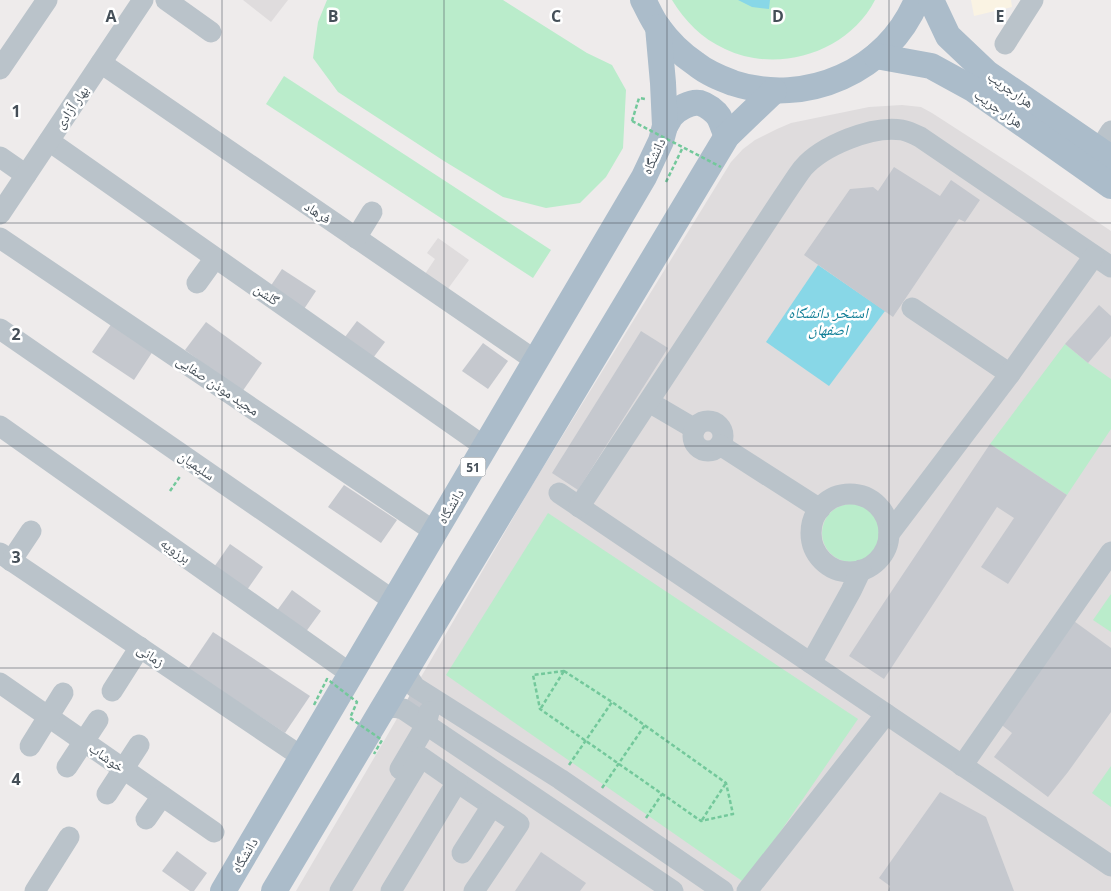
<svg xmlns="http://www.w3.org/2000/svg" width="1111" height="891" viewBox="0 0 1111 891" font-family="'Open Sans','Noto Naskh Arabic',sans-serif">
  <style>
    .commercial { fill: #faf3e3 }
    .education { fill: #dfdcdd }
    .green { fill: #baeccb }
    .water { fill: #88d7e7 }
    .building { fill: #c5c8ce }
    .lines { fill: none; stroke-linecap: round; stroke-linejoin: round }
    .path { stroke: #73c89b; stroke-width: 2.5; stroke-dasharray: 4 2.5; stroke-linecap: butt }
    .minor { stroke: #bac3ca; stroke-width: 21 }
    .major { stroke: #abbcca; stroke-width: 26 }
    .path-bridge { stroke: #73c89b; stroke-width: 2.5; stroke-dasharray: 4 2.5; stroke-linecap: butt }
    .grid { fill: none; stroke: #454f58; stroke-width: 1; stroke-opacity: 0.55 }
    .labels { text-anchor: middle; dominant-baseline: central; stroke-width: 5; stroke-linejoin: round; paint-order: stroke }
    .shield { fill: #fff; stroke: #7d848a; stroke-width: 1 }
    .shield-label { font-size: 12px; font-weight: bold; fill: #454f58 }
    .street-label { font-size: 14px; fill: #454f58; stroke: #fff }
    .water-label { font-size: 15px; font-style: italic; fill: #117f97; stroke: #fff }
    .grid-label { font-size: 16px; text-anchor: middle; font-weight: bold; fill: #454f58; stroke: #fff; stroke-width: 5; stroke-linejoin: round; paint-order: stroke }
  </style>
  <rect width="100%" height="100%" fill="#eeebeb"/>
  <!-- commercial -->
  <path class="commercial" d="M971 0H1011L1012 7 974 16Z"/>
  <!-- education -->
  <g class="education">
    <path d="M243 0H288L271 22Z"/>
    <path d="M902 105 921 107 932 113 1022 171 1111 231V891H296L384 741 531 487 731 162 743 149 755 140 777 129 791 123 869 107Z"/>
    <path d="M438 238 469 260 447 290 425 274 435 259 427 253Z"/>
  </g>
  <!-- green -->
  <g class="green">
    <path d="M327 0H503L587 53 612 65 626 90 623 148 606 177 580 203 546 208 503 197 444 161 338 92 313 58 318 22Z"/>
    <path d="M672 0H875C848 53 777 74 725 49 701 38 685 21 672 0Z"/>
    <path d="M284 76 551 250 533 278 266 104Z"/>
    <path d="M1065 344 1088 363 1111 379V429L1067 495 990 444Z"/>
    <circle cx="851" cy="533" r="29"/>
    <path d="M548 513 858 719 745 883 446 675Z"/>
    <path d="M1111 594V632L1093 620Z"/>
    <path d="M1111 766V807L1092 793Z"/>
  </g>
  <!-- water -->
  <g class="water">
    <path d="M738 0H770L769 9 752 7Z"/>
    <path d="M818 265 885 311 829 386 766 342Z"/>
  </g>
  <!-- building -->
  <g class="building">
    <path d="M894 167 940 196 951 180 980 200 965 222 959 219 893 317 804 255 850 189 873 187 878 191Z"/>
    <path d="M282 269 316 291 304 309 270 287Z"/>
    <path d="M1099 305 1111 316V336L1088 363 1065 344Z"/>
    <path d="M357 321 385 342 373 358 345 337Z"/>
    <path d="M206 322 262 363 242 392 185 350Z"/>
    <path d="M112 323 153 351 134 380 92 352Z"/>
    <path d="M641 331 668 348 578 490 552 473Z"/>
    <path d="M483 343 508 361 488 389 462 371Z"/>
    <path d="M990 444 1067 495 1008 584 981 567 1014 518 997 507 884 679 849 656 883 604Z"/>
    <path d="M344 485 397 520 381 543 328 507Z"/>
    <path d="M230 544 263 567 247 590 214 567Z"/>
    <path d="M292 590 321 611 305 633 276 612Z"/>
    <path d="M1067 616 1111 648V712L1068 772 1048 797 994 757 1012 733 994 719Z"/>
    <path d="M213 632 310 696 285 733 188 669Z"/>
    <path d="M413 689 428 697 419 714 404 706Z"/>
    <path d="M940 792 986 817 1014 891H888L890 886 879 878Z"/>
    <path d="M177 851 207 873 194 891H190L162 871Z"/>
    <path d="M541 852 586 883 580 891H515Z"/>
  </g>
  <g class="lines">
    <!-- path -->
    <g class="path">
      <path d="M632 121 639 98 645 99"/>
      <path d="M666 182 683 147"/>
      <path d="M170 491 181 475"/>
      <path d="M564 671 612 702 726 783 733 814 701 821 540 709 533 675Z"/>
      <path d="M541 708 564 671"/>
      <path d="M569 765 612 702"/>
      <path d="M602 788 645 725"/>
      <path d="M646 818 662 794"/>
      <path d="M702 820 726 783"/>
    </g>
    <!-- minor -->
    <g class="minor">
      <path d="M166 0 211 32"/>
      <path d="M1005 44 1033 0"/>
      <path d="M101 63 536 361"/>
      <path d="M0 69 47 0"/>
      <path d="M49 141 485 447"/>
      <path d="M1099 150 1111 131"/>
      <path d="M0 157 26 175"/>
      <path d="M0 214 143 0"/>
      <path d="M0 238 435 532"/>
      <path d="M356 238 372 212"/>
      <path d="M197 283 215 258"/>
      <path d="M912 308 1010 374"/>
      <path d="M0 329 394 601"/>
      <path d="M649 402 695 429"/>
      <circle cx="708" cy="436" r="15"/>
      <path d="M0 426 351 674"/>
      <path d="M720 445 820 509"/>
      <path d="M559 493 1111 866"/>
      <circle cx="850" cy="533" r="39"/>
      <path d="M579 507 783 197C790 187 796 177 803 168 822 146 872 125 902 130 908 131 914 134 920 137L1111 267"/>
      <path d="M889 534 1010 374 1094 256"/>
      <path d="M0 553 302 757"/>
      <path d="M11 561 31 531"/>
      <path d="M811 663 851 591 861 570"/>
      <path d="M408 667 409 678 415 687 560 779 723 891"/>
      <path d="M0 683 214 832"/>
      <path d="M112 691 140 647"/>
      <path d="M382 710 394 707 403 709 673 891"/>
      <path d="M30 746 63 693"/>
      <path d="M962 766 1111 552"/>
      <path d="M67 767 98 720"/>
      <path d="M400 769 426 725 429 712"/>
      <path d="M457 782 519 824 474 891"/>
      <path d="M107 794 139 745"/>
      <path d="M146 819 162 796"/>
      <path d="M462 853 492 806"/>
      <path d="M35 891 69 837"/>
      <path d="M340 891 421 757 457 782 391 891"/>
      <path d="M747 891 886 714"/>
    </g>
    <!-- major -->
    <g class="major">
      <path d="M643 0C648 9 652 19 658 27 668 41 681 54 696 64 707 73 720 78 733 83 806 107 888 71 917 0"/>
      <path d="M931 0 948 36 987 73 1111 158"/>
      <path d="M876 56 931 66 973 89 1111 186"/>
      <path d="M665 126C667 123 669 119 671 116 677 109 691 101 700 103 707 105 715 111 719 117 722 123 724 130 727 136"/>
      <path d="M223 891 644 177 661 141 665 126 663 83 658 27"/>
      <path d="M274 891 382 710 727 136 774 91"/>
    </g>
    <!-- path-bridge -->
    <g class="path-bridge">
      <path d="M632 121 721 167"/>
      <path d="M314 705 327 679 357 702 350 718 382 740 374 754"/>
    </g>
  </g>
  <!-- grid -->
  <path class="grid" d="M222 0V891M444 0V891M667 0V891M889 0V891M0 223H1111M0 446H1111M0 668H1111"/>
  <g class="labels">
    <!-- shield labels -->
    <rect class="shield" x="460.5" y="457.5" width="25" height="19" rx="4"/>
    <g class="shield-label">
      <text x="473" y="467">51</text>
    </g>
    <!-- street labels -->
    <g class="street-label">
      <text transform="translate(1011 89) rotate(35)">هزارجریب</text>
      <text transform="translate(71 107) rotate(-56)">بهار آزادی</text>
      <text transform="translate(999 108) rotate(35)">هزار جریب</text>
      <text transform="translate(653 156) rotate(-66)">دانشگاه</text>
      <text transform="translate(318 212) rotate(34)">فرهاد</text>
      <text transform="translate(267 294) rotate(35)">گلشن</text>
      <text transform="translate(218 385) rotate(34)">مجید موذن صفایی</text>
      <text transform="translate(197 465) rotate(35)">سلیمیان</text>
      <text transform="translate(450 506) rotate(-59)">دانشگاه</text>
      <text transform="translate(176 550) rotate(35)">برزویه</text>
      <text transform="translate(151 655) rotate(34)">زمانی</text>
      <text transform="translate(107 757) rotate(35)">خوشاب</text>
      <text transform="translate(244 855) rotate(-59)">دانشگاه</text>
    </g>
    <!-- water labels -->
    <g class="water-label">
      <text x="828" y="312">استخر دانشگاه<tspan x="828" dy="17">اصفهان</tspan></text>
    </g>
  </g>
  <g class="grid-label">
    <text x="111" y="22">A</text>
    <text x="333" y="22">B</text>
    <text x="556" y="22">C</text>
    <text x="778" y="22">D</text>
    <text x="1000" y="22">E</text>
    <text x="16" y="117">1</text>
    <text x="16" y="340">2</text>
    <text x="16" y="563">3</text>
    <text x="16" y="785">4</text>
  </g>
</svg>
